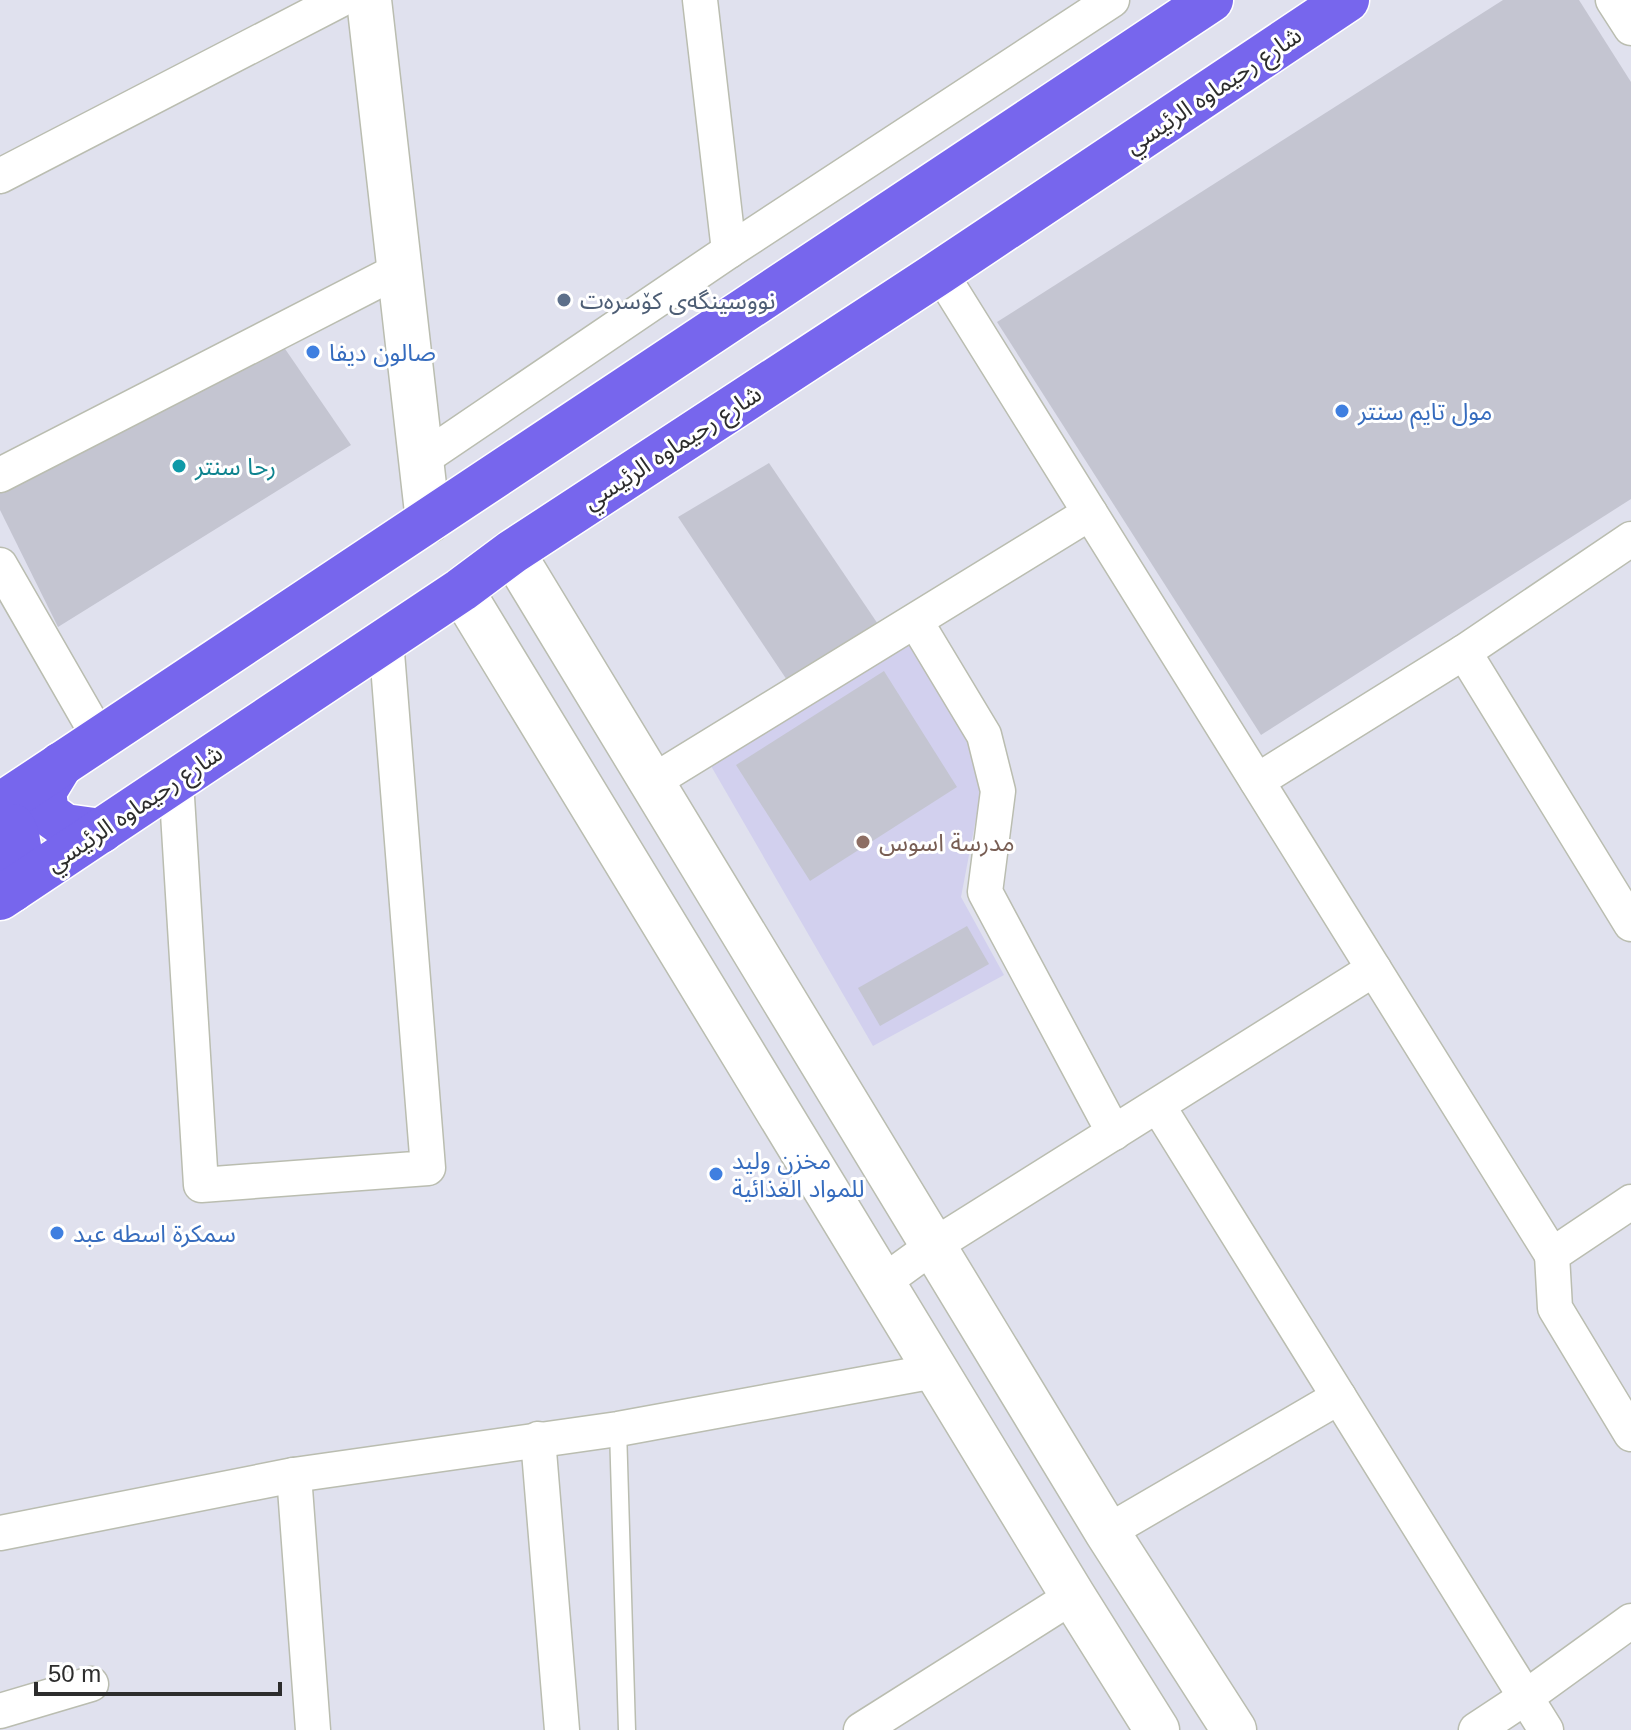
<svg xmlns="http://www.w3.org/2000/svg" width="1631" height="1730" viewBox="0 0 1631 1730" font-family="Arial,'Noto Sans Arabic',sans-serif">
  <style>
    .education { fill: #d2d0ee }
    .building { fill: #c4c5d1 }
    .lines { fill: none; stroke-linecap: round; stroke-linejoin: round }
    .lane-casing { stroke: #babdb0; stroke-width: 19 }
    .street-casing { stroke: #babdb0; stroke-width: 37 }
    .secondary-casing { stroke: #babdb0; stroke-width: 47 }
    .primary-casing { stroke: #fff; stroke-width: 47 }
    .lane { stroke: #fff; stroke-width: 16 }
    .street { stroke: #fff; stroke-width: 34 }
    .secondary { stroke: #fff; stroke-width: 44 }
    .primary { stroke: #7766ed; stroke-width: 44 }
    .service-dot { fill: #5c6f8a; stroke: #fff; stroke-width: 3 }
    .shop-dot { fill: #3f7fe0; stroke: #fff; stroke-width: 3 }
    .culture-dot { fill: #0f9aa8; stroke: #fff; stroke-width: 3 }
    .education-dot { fill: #8d6e63; stroke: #fff; stroke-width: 3 }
    .labels { text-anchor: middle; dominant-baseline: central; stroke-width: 6; stroke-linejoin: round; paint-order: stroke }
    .street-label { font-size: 24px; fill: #2d2d2d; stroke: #fff }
    .service-label { font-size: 24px; fill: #4e5e75; stroke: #fff; text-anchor: start }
    .shop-label { font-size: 24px; fill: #366cbe; stroke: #fff; text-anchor: start }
    .culture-label { font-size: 24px; fill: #0d838f; stroke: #fff; text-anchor: start }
    .education-label { font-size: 24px; fill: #785e54; stroke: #fff; text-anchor: start }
  </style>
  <rect width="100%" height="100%" fill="#e0e1ee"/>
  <!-- education -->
  <path class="education" d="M914 638 975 741 982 787 961 897 1004 975 873 1046 711 766Z"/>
  <!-- building -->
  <g class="building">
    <path d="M1503 0H1579L1631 82V499L1261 735 997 322Z"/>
    <path d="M281 343 351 445 58 627 0 510V488Z"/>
    <path d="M769 463 884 633 795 692 678 517Z"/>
    <path d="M884 671 957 787 810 881 736 765Z"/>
    <path d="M967 926 989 964 880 1026 858 988Z"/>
  </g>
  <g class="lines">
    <!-- lane casing -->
    <g class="lane-casing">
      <path id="lane" d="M618 1429 627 1730"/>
    </g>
    <!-- street casing -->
    <g class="street-casing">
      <g id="street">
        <path d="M700 0 729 251"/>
        <path d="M1613 0 1631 28"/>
        <path d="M0 176 340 0"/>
        <path d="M940 272 1552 1255"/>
        <path d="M421 460 729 251 1112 0"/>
        <path d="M0 475 401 269"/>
        <path d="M0 565 100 739"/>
        <path d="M916 622 984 735 998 791 985 892 1114 1133"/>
        <path d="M1464 652 1631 924"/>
        <path d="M176 781 201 1185 428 1168 386 640"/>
        <path d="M1257 781 1464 652 1631 539"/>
        <path d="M652 782 1090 513"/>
        <path d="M1158 1106 1546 1730"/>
        <path d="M1631 1202 1552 1255 1555 1308 1631 1434"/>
        <path d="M882 1283 933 1246 1374 969"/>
        <path d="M538 1439 562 1730"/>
        <path d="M294 1475 313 1730"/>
        <path d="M1107 1532 1339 1397"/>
        <path d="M0 1533 294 1475 618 1429 935 1371"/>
        <path d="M0 1711 91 1684"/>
        <path d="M861 1730 1073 1596"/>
        <path d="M1476 1730 1526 1697 1631 1621"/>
      </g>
    </g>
    <!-- secondary casing -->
    <g class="secondary-casing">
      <g id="secondary">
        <path d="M369 0 428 521"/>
        <path d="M512 552 1107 1532 1234 1730"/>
        <path d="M461 590 1073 1596 1157 1730"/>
      </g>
    </g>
    <!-- primary casing -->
    <g class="primary-casing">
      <g id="primary">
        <path d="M61 764 44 792 47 813 65 826 101 831"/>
        <path d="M0 805 1211 0"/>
        <path d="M0 826H13C24 849 19 866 12 890"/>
        <path d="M0 898 461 590 512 552 940 272 1347 0"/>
      </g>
    </g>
    <!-- lane -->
    <use href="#lane" class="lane"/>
    <!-- street -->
    <use href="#street" class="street"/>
    <!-- secondary -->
    <use href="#secondary" class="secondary"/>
    <!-- primary -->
    <use href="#primary" class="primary"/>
  </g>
  <!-- markers -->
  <circle class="service-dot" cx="564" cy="300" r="8"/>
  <g class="shop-dot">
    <circle cx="313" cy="352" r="8"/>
    <circle cx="1342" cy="411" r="8"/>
    <circle cx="716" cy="1174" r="8"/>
    <circle cx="57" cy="1233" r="8"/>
  </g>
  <circle class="culture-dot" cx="179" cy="466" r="8"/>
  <circle class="education-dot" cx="863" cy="842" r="8"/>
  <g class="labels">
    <!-- street labels -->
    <g class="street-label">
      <text transform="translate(1213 90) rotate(-34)">شارع رحيماوه الرئيسي</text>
      <text transform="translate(672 447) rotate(-33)">شارع رحيماوه الرئيسي</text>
      <text transform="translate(134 808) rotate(-34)">شارع رحيماوه الرئيسي</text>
    </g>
    <!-- service labels -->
    <g class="service-label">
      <text x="580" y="300">نووسینگەی کۆسرەت</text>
    </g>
    <!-- shop labels -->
    <g class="shop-label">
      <text x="329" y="352">صالون ديفا</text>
      <text x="1358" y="411">مول تايم سنتر</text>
      <text x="732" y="1160">مخزن وليد<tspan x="732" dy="28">للمواد الغذائية</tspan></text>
      <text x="73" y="1233">سمكرة اسطه عبد</text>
    </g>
    <!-- culture labels -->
    <g class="culture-label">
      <text x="195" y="466">رحا سنتر</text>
    </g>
    <!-- education labels -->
    <g class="education-label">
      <text x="879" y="842">مدرسة اسوس</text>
    </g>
  </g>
  <!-- scale -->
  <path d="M36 1682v12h244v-12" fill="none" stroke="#2d2d2d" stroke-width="4"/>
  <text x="48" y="1682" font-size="24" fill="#2d2d2d" stroke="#ffffff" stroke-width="6" paint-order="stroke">50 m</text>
</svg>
